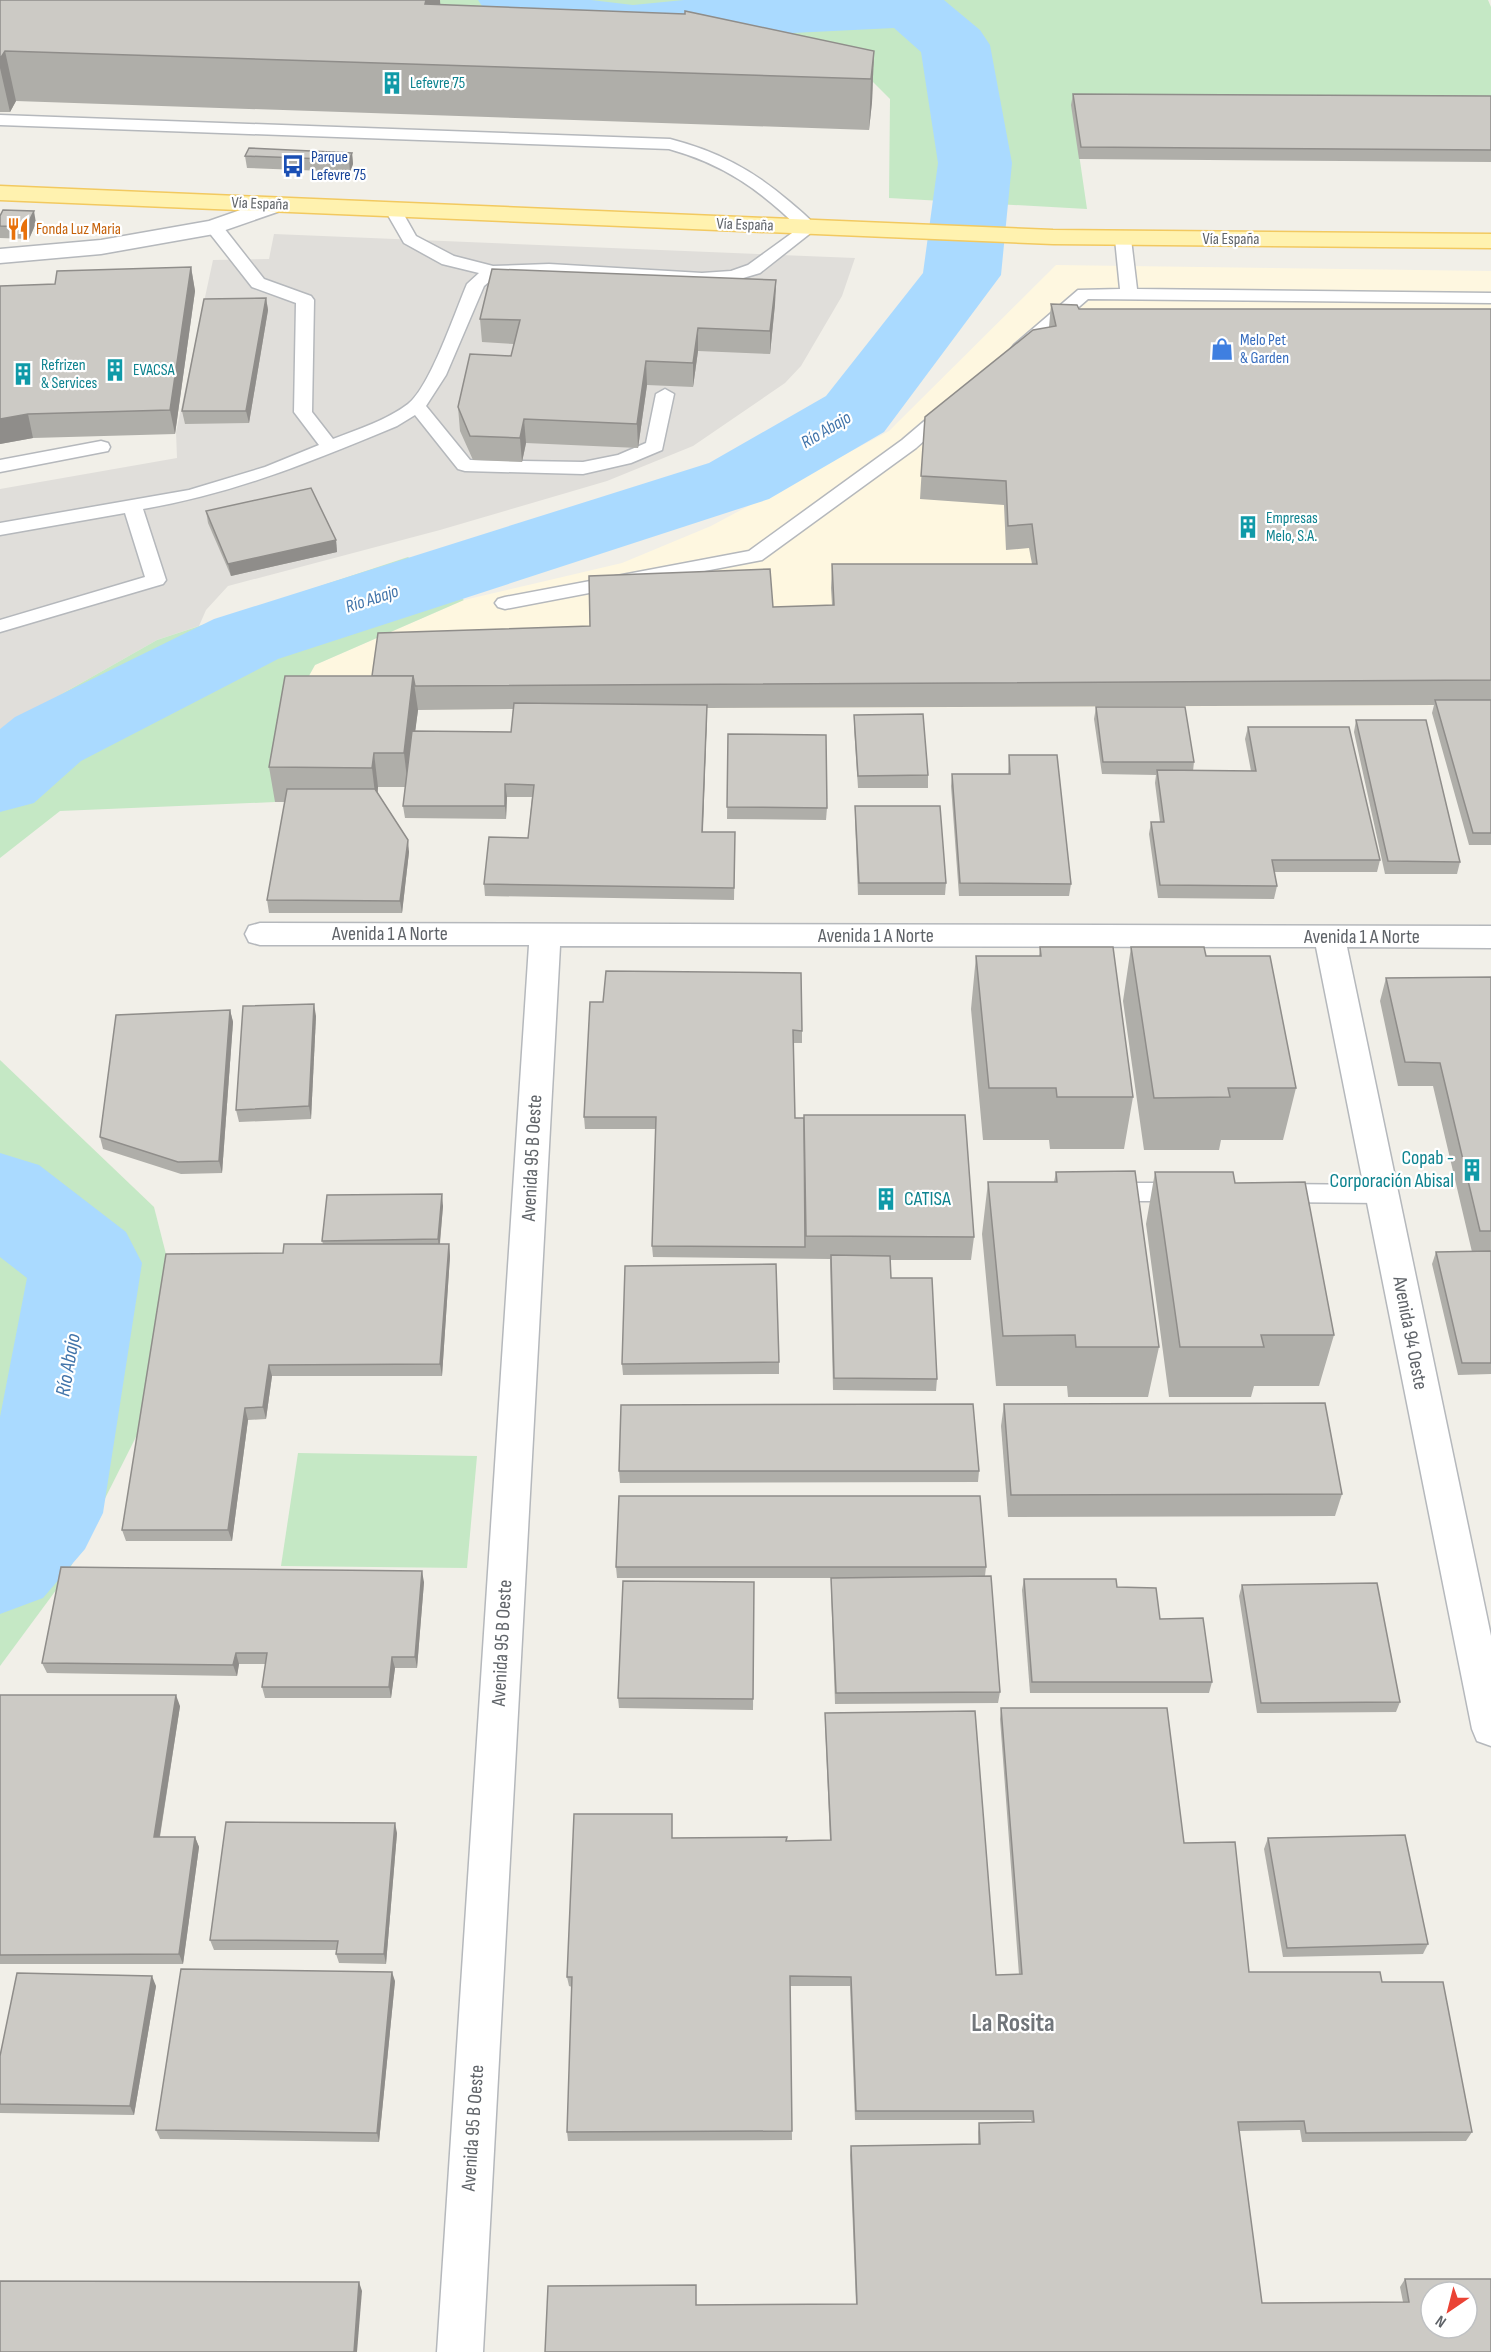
<svg xmlns="http://www.w3.org/2000/svg" width="1491" height="2352" viewBox="0 0 1491 2352" font-family="'Sofia Sans Condensed',sans-serif">
  <style>
    .commercial { fill: #fef7e0 }
    .industrial { fill: #e0deda }
    .green { fill: #c5e8c5 }
    .lines { fill: none; stroke-linecap: round; stroke-linejoin: round }
    .river { fill: #aadaff; fill-rule: evenodd }
    .lane-casing { stroke: #b5b8bc; stroke-width: 3 }
    .street-casing { stroke: #b5b8bc; stroke-width: 3 }
    .primary-casing { stroke: #f2c960; stroke-width: 3 }
    .lane { fill: #fff; fill-rule: evenodd }
    .street { fill: #fff; fill-rule: evenodd }
    .primary { fill: #fff2af; fill-rule: evenodd }
    .wall { fill: #afaea9; fill-rule: evenodd }
    .shaded-wall { fill: #8f8d8a }
    .building { fill: #cccac5; stroke: #8f8d8a; stroke-width: 1.5; fill-rule: evenodd }
    .labels { text-anchor: middle; dominant-baseline: central; stroke-width: 4.5; stroke-linejoin: round; paint-order: stroke }
    .far-culture-label { font-size: 16px; fill: #0d838f; stroke: #fff; text-anchor: start }
    .far-transit-label { font-size: 16px; fill: #164399; stroke: #fff; text-anchor: start }
    .far-street-label { font-size: 16px; fill: #5f6368; stroke: #fff }
    .far-food-label { font-size: 16px; fill: #c56008; stroke: #fff; text-anchor: start }
    .far-shop-label { font-size: 16px; fill: #366cbe; stroke: #fff; text-anchor: start }
    .far-water-label { font-size: 18px; font-style: italic; fill: #4174aa; stroke: #fff }
    .street-label { font-size: 20px; fill: #5f6368; stroke: #fff }
    .culture-label { font-size: 20px; fill: #0d838f; stroke: #fff; text-anchor: end }
    .water-label { font-size: 21px; font-style: italic; fill: #4174aa; stroke: #fff }
    .near-neighbourhood-label { font-size: 26px; font-weight: bold; fill: #70757a; stroke: #fff }
  </style>
  <rect width="100%" height="100%" fill="#f1efe8"/>
  <!-- commercial -->
  <path class="commercial" d="M1056 265 1491 271V705L290 710 315 665 464 600 622 563 711 526 889 431Z"/>
  <!-- industrial -->
  <path class="industrial" d="M274 234 855 258 842 296 801 366 785 383 693 446 607 481 440 530 228 586 206 610 199 626 157 640 0 729V489L177 458 176 432 213 260 269 259Z"/>
  <!-- green -->
  <g class="green">
    <path d="M433 0H1488L1491 7V108L1072 106 1087 209 889 198 890 99 854 63 514 44Z"/>
    <path d="M408 557 464 600 315 665 290 710 275 802 60 811 0 858V729L157 640Z"/>
    <path d="M0 1060 154 1207 169 1266 145 1419 65 1578 0 1666Z"/>
    <path d="M298 1453 477 1456 467 1568 281 1566Z"/>
  </g>
  <g class="lines">
    <!-- river -->
    <g class="river">
      <path d="M478 0H591L633 5 684 0H944L980 30 990 45 1012 163 1001 275 884 432 769 499 278 659 81 761 34 803 0 812V729L15 717 214 619 709 463 826 396 923 273 938 163 921 52 894 28 751 35 633 47 544 36 520 30 488 15Z"/>
      <path d="M0 1153 39 1165 126 1232 142 1263 103 1513 85 1549 43 1598 0 1614V1417L27 1278 0 1257Z"/>
    </g>
    <!-- lane casing -->
    <g class="lane-casing">
      <g id="lane">
        <path d="M0 115 670 139C717 151 753 170 790 202 799 210 810 218 817 228L760 273 733 281 702 283 549 274 496 276 484 286 446 375 426 406 470 460 583 462 618 455 646 443 656 394 665 389 674 394 662 450 631 463 583 474 465 471 458 469 415 415 397 426C310 462 236 493 143 509L166 580 163 584 0 632V620L145 577 125 513 0 535V523L189 490 265 467 319 445 294 412 296 303 252 287 208 231 206 227 208 223H220L264 279 311 296 314 300 312 412 333 439C359 429 387 420 408 404 430 387 455 312 467 284L479 273 442 264 404 243 385 210 387 206H399L416 236 454 256 493 266 549 264 702 273 731 271 748 265 799 228C759 189 723 164 669 149L0 125Z"/>
        <path d="M1123 234 1131 239 1137 289 1491 293V303L1088 299 1026 353H1014L1011 349 1014 345 1078 290 1120 289 1115 239Z"/>
        <path d="M948 405 957 410 954 414 916 448 762 560 505 609 498 607 495 603 498 599 505 597 749 551 902 440 942 406Z"/>
        <path d="M101 441 108 443 110 447 108 451 0 472V460Z"/>
        <path d="M1106 1183H1185L1194 1185 1197 1192 1194 1199 1185 1201H1106L1097 1199 1094 1192 1097 1185Z"/>
        <path d="M1274 1184 1382 1185 1391 1187 1394 1194 1391 1201 1382 1203 1274 1202 1265 1200 1262 1193 1265 1186Z"/>
      </g>
    </g>
    <!-- street casing -->
    <g class="street-casing">
      <g id="street">
        <path d="M275 198 283 200 286 205 283 210 214 234 101 254 0 263V249L101 240 209 221Z"/>
        <path d="M260 923 1491 926V948L1347 947 1491 1636V1746L1477 1741 1472 1729 1316 947 560 946 483 2352H437L529 945H260L249 942 245 934 249 926Z"/>
      </g>
    </g>
    <!-- primary casing -->
    <g class="primary-casing">
      <path id="primary" d="M0 186 1053 230 1491 234V248L1053 244 0 200Z"/>
    </g>
    <!-- lane -->
    <use href="#lane" class="lane"/>
    <!-- street -->
    <use href="#street" class="street"/>
    <!-- primary -->
    <use href="#primary" class="primary"/>
  </g>
  <!-- wall -->
  <g class="wall">
    <path d="M0 0 440 5 874 51 872 102 869 130 16 101 10 112H0Z"/>
    <path d="M1073 94 1491 96V162L1079 159 1071 105Z"/>
    <path d="M352 153 353 164 350 172 247 168 245 156Z"/>
    <path d="M0 216 36 223 29 239 0 238Z"/>
    <path d="M191 267 195 291 175 434 33 438 0 444 55 284Z"/>
    <path d="M776 280 775 304 770 354 698 351 693 387 647 385 638 448 526 443 522 462 473 460 460 431 458 407 511 356 514 344 482 342 480 319Z"/>
    <path d="M266 298 268 310 249 423 185 424 182 411Z"/>
    <path d="M1051 304 1079 309H1491V845H1469L1432 713 1434 705 707 708 703 832 735 845 734 900 485 896 484 884 528 838 532 797H507L506 819 405 818 403 806 405 787H378V794L409 852 402 913H269L267 900 285 802H275L269 767 372 676 590 626 773 607 832 605 831 588 832 564H1032L1029 548 1006 550 1004 505 920 499 925 417 1049 327ZM513 709 511 732 415 731 418 710Z"/>
    <path d="M206 511 336 540 337 552 231 576 208 523Z"/>
    <path d="M1096 707 1194 762 1193 771H1251L1245 739 1248 727 1380 860 1377 872H1274L1277 886 1274 899 1158 898 1149 834 1151 822H1160L1155 783 1156 775 1102 774 1094 719Z"/>
    <path d="M854 715 928 775V788H858L854 727Z"/>
    <path d="M1356 720 1460 862 1457 874H1385L1354 732Z"/>
    <path d="M728 734 827 808 826 820 727 819Z"/>
    <path d="M1009 755 1071 884 1069 896H959L951 786 952 774H1008Z"/>
    <path d="M855 806 946 883 945 895H858L855 819Z"/>
    <path d="M1040 947 1133 1097 1124 1149H1050L1049 1140H983L971 1009 976 956H1039Z"/>
    <path d="M1131 947 1206 956 1296 1088 1283 1140H1221L1219 1150H1144L1123 1001Z"/>
    <path d="M1491 977V1374L1458 1375 1432 1264 1436 1252H1472L1433 1086H1398L1380 1001 1386 978Z"/>
    <path d="M590 1002 802 1031V1043H793L795 1118 974 1237 971 1260H890L891 1278 937 1379 936 1391 833 1390 830 1259 653 1257 652 1246 656 1129H585L584 1117Z"/>
    <path d="M230 1010 233 1022 222 1173 181 1174 103 1149 100 1137Z"/>
    <path d="M316 1016 311 1119 239 1122 236 1110Z"/>
    <path d="M1056 1172 1159 1347 1148 1397H1068L1067 1386H996L982 1234 988 1182H1054Z"/>
    <path d="M1155 1172 1235 1183 1334 1335 1319 1386H1254L1251 1397H1169L1146 1224Z"/>
    <path d="M443 1206 440 1244H449L450 1256 442 1376H272L266 1419 248 1420 232 1541H126L122 1530 283 1253 323 1244 322 1241Z"/>
    <path d="M779 1362V1374L623 1375 622 1364Z"/>
    <path d="M1004 1404 1342 1494 1335 1516 1008 1517 1001 1426Z"/>
    <path d="M619 1471H979L978 1482 620 1483Z"/>
    <path d="M616 1567H986L985 1576 1000 1692 998 1703 835 1704 831 1589V1578H832H617Z"/>
    <path d="M1024 1579 1117 1587 1160 1619 1212 1682 1209 1693H1030L1022 1590Z"/>
    <path d="M424 1582 417 1668H395L391 1698H265L262 1687 266 1664H239L237 1676 47 1673 42 1663Z"/>
    <path d="M754 1582 753 1710 619 1708 618 1698Z"/>
    <path d="M1242 1585 1400 1702 1396 1712 1257 1713 1239 1596Z"/>
    <path d="M0 1695 180 1706 160 1837H195L199 1847 183 1964H0Z"/>
    <path d="M1001 1708 1184 1843 1249 1972 1382 1982 1472 2132 1466 2141 1302 2142 1300 2130 1239 2131 1262 2303 1403 2302 1400 2287 1405 2279 1491 2352 696 2305 856 2304 850 2155 851 2146 978 2144V2132L979 2123 1032 2122 1031 2120H855L850 1986H790L792 2140 568 2141 567 2132 572 1987 569 1986 567 1977 672 1814V1838L787 1837 786 1841 830 1840 825 1723V1713L996 1975H1019L1000 1719Z"/>
    <path d="M397 1833 386 1964 339 1963 336 1954V1950H214L210 1940Z"/>
    <path d="M1268 1838 1428 1944 1423 1954 1283 1957 1264 1849Z"/>
    <path d="M395 1981 379 2142 160 2139 156 2130Z"/>
    <path d="M156 1986 134 2115 0 2113V2056Z"/>
  </g>
  <!-- shaded-wall -->
  <g class="shaded-wall">
    <path d="M426 0H440L441 14 425 4Z"/>
    <path d="M5 51 16 101 10 112 0 68V59Z"/>
    <path d="M874 51 872 102 869 130 871 79Z"/>
    <path d="M352 153 353 164 350 172 349 160Z"/>
    <path d="M34 211 36 223 29 239 26 227Z"/>
    <path d="M191 267 195 291 175 434 170 410Z"/>
    <path d="M776 280 775 304 770 354V331Z"/>
    <path d="M266 298 268 310 249 423 246 411Z"/>
    <path d="M698 328V351L693 387V363Z"/>
    <path d="M646 361 647 385 638 448 637 424Z"/>
    <path d="M28 414 33 438 0 444V419Z"/>
    <path d="M524 419 526 443 522 462 520 438Z"/>
    <path d="M336 540 337 552 231 576 228 564Z"/>
    <path d="M413 676 418 710 408 787 404 753Z"/>
    <path d="M707 705V717L702 844V832Z"/>
    <path d="M374 753 378 787 376 802 372 768Z"/>
    <path d="M505 784 507 797 506 819 505 806Z"/>
    <path d="M408 840 409 852 402 913 400 901Z"/>
    <path d="M314 1004 316 1016 311 1119 309 1106Z"/>
    <path d="M230 1010 233 1022 222 1173 219 1161Z"/>
    <path d="M442 1194 443 1206 439 1251 438 1239Z"/>
    <path d="M449 1244 450 1256 442 1376 440 1364Z"/>
    <path d="M269 1365 272 1376 266 1419 263 1407Z"/>
    <path d="M245 1408 248 1420 232 1541 228 1530Z"/>
    <path d="M422 1571 424 1582 417 1668 415 1657Z"/>
    <path d="M236 1653 239 1664 237 1676 233 1665Z"/>
    <path d="M392 1657 395 1668 391 1698 389 1687Z"/>
    <path d="M176 1695 180 1706 158 1847 154 1837Z"/>
    <path d="M395 1823 397 1833 386 1964 384 1954Z"/>
    <path d="M195 1837 199 1847 183 1964 179 1954Z"/>
    <path d="M392 1972 395 1981 379 2142 377 2133Z"/>
    <path d="M152 1976 156 1986 134 2115 130 2106Z"/>
    <path d="M359 2282 362 2291 357 2352H354Z"/>
  </g>
  <!-- building -->
  <g class="building">
    <path d="M0 0H426L425 4 685 14V11L874 51 871 79 5 51 0 59Z"/>
    <path d="M1073 94 1491 96V150L1081 147Z"/>
    <path d="M249 148 352 153 349 160 245 156Z"/>
    <path d="M3 210 34 211 26 227 0 226V216Z"/>
    <path d="M191 267 170 410 28 414 0 419V286L55 284 57 271Z"/>
    <path d="M492 269 776 280 770 331 698 328 693 363 646 361 637 424 524 419 520 438 470 436 458 407 470 354 511 356 520 320 480 319Z"/>
    <path d="M266 298 246 411H182L204 299Z"/>
    <path d="M1051 304 1077 305 1079 309H1491V680L415 686 413 676H372L378 633 590 626 589 576 770 569 773 607 834 605 832 564H1037L1032 524 1008 526 1006 481 921 476 925 417 1033 330 1056 326Z"/>
    <path d="M311 488 336 540 228 564 206 511Z"/>
    <path d="M285 676H413L404 753H374L372 768 269 767Z"/>
    <path d="M1435 700H1491V833H1473Z"/>
    <path d="M514 703 707 705 702 832H735L734 888 484 884 489 837 528 838 534 785 505 784V806H403L412 731 511 732Z"/>
    <path d="M1096 707H1185L1194 762H1103Z"/>
    <path d="M923 714 928 775 858 776 854 715Z"/>
    <path d="M1356 720H1426L1460 862 1388 861Z"/>
    <path d="M1248 727H1349L1380 860H1272L1277 886 1160 885 1151 822H1164L1157 770 1256 771Z"/>
    <path d="M728 734 826 735 827 808 727 807Z"/>
    <path d="M1009 755H1057L1071 884 960 883 952 774H1010Z"/>
    <path d="M287 789H375L408 840 400 901 267 900Z"/>
    <path d="M855 806H940L946 883H859Z"/>
    <path d="M1040 947H1113L1133 1097H1057L1056 1088H989L976 956H1041Z"/>
    <path d="M1131 947H1204L1206 956H1270L1296 1088H1228L1230 1097 1154 1098Z"/>
    <path d="M606 971 801 973 802 1031 793 1030 795 1118H804L805 1247 652 1246 656 1117H584L590 1002H603Z"/>
    <path d="M1491 977V1231H1480L1440 1063 1405 1062 1386 978Z"/>
    <path d="M314 1004 309 1106 236 1110 243 1006Z"/>
    <path d="M230 1010 219 1161 178 1162 100 1137 116 1015Z"/>
    <path d="M804 1115H965L974 1237 806 1236Z"/>
    <path d="M1135 1171 1159 1347H1076L1075 1335 1003 1336 988 1182H1057L1056 1172Z"/>
    <path d="M1155 1172H1233L1235 1183 1305 1182 1334 1335H1261L1264 1347H1180Z"/>
    <path d="M442 1194 438 1239 322 1241 327 1195Z"/>
    <path d="M284 1244H449L440 1364 269 1365 263 1407 245 1408 228 1530H122L166 1254 283 1253Z"/>
    <path d="M1491 1251V1363H1462L1436 1252Z"/>
    <path d="M831 1255 890 1256 891 1278H932L937 1379 834 1378Z"/>
    <path d="M776 1264 779 1362 622 1364 625 1266Z"/>
    <path d="M1325 1403 1342 1494 1011 1495 1004 1404Z"/>
    <path d="M973 1404 979 1471H619L621 1405Z"/>
    <path d="M619 1496H980L986 1567H616Z"/>
    <path d="M61 1567 422 1571 415 1657H392L389 1687H262L267 1653H236L233 1665 42 1663Z"/>
    <path d="M991 1576 1000 1692 836 1693 831 1578Z"/>
    <path d="M1024 1579H1116L1117 1587 1156 1588 1160 1619 1203 1618 1212 1682H1032Z"/>
    <path d="M623 1581 754 1582 753 1699 618 1698Z"/>
    <path d="M1377 1583 1400 1702 1261 1703 1242 1585Z"/>
    <path d="M0 1695H176L154 1837H195L179 1954 0 1955Z"/>
    <path d="M1001 1708H1167L1184 1843 1235 1842 1249 1972H1380L1382 1982H1443L1472 2132 1306 2133 1304 2121 1238 2122 1262 2303 1409 2302 1405 2279H1491V2352H545L548 2286 696 2285V2305L857 2304 851 2146 980 2144 979 2123 1034 2122 1033 2111H856L851 1977 790 1976 792 2131 567 2132 572 1977H567L574 1814H672V1838L787 1837 786 1841 831 1840 825 1713 975 1711 996 1975 1022 1974ZM1431 2292H1467V2328H1431Z"/>
    <path d="M226 1822 395 1823 384 1954H336L338 1941 210 1940Z"/>
    <path d="M1405 1835 1428 1944 1287 1948 1268 1838Z"/>
    <path d="M181 1969 392 1972 377 2133 156 2130Z"/>
    <path d="M17 1973 152 1976 130 2106 0 2104V2056Z"/>
    <path d="M0 2281 359 2282 354 2352H0Z"/>
  </g>
  <!-- icons -->
  <defs>
    <g id="building-bare" transform="scale(1.8)"><path d="M-4-6H4V6H1V3H-1V6H-4ZM-2.5-4.3h1.7v1.8h-1.7ZM.8-4.3h1.7v1.8H.8ZM-2.5-1h1.7V.8h-1.7ZM.8-1h1.7V.8H.8Z" fill="#0f9aa8" stroke="#fff" stroke-width="2.5" paint-order="stroke"/></g>
    <g id="bus-bare" transform="scale(1.8)"><path d="M-5-6H5V4H4V6H2V4H-2V6H-4V4H-5ZM-3.5-4V0h7V-4ZM-3.5 1.2v1.5H-2V1.2ZM2 1.2v1.5H3.5V1.2Z" fill="#1a4fb4" stroke="#fff" stroke-width="2.5" paint-order="stroke"/></g>
    <g id="restaurant-bare" transform="scale(1.8)"><path d="M-5-6h1v4h1v-4h1v4h1v-4h1v5L-1.5 .5V6h-2V.5L-5-1ZM5-6V6H3V1.5H1.5Q1.5-4 5-6Z" fill="#e8710a" stroke="#fff" stroke-width="2.5" paint-order="stroke"/></g>
    <g id="shop-bare" transform="scale(1.8)"><path d="M-5-2.5h2.3a2.7 3.5 0 0 1 5.4 0H5L5.5 6h-11ZM-1.5-2.5h3a1.5 2.3 0 0 0-3 0Z" fill="#3f7fe0" stroke="#fff" stroke-width="2.5" paint-order="stroke"/></g>
  </defs>
  <g fill-rule="evenodd">
    <use href="#building-bare" x="392" y="83"/>
    <use href="#bus-bare" x="293" y="166"/>
    <use href="#restaurant-bare" x="18" y="229"/>
    <use href="#shop-bare" x="1222" y="349"/>
    <use href="#building-bare" x="115" y="370"/>
    <use href="#building-bare" x="23" y="374"/>
    <use href="#building-bare" x="1248" y="527"/>
    <use href="#building-bare" x="1472" y="1170"/>
    <use href="#building-bare" x="886" y="1199"/>
  </g>
  <g class="labels">
    <!-- far-culture labels -->
    <g class="far-culture-label">
      <text x="410" y="83">Lefevre 75</text>
      <text x="41" y="365">Refrizen<tspan x="41" dy="18">&amp; Services</tspan></text>
      <text x="133" y="370">EVACSA</text>
      <text x="1266" y="518">Empresas<tspan x="1266" dy="18">Melo, S.A.</tspan></text>
    </g>
    <!-- far-transit labels -->
    <g class="far-transit-label">
      <text x="311" y="157">Parque<tspan x="311" dy="18">Lefevre 75</tspan></text>
    </g>
    <!-- far-street labels -->
    <g class="far-street-label">
      <text transform="translate(260 204) rotate(2)">Vía España</text>
      <text transform="translate(745 225) rotate(2)">Vía España</text>
      <text x="1231" y="239">Vía España</text>
    </g>
    <!-- far-food labels -->
    <g class="far-food-label">
      <text x="36" y="229">Fonda Luz Maria</text>
    </g>
    <!-- far-shop labels -->
    <g class="far-shop-label">
      <text x="1240" y="340">Melo Pet<tspan x="1240" dy="18">&amp; Garden</tspan></text>
    </g>
    <!-- far-water labels -->
    <g class="far-water-label">
      <text transform="translate(826 430) rotate(-31)">Río Abajo</text>
      <text transform="translate(372 599) rotate(-18)">Río Abajo</text>
    </g>
    <!-- street labels -->
    <g class="street-label">
      <text x="390" y="934">Avenida 1 A Norte</text>
      <text x="876" y="936">Avenida 1 A Norte</text>
      <text x="1362" y="937">Avenida 1 A Norte</text>
      <text transform="translate(532 1158) rotate(-87)">Avenida 95 B Oeste</text>
      <text transform="translate(1410 1333) rotate(79)">Avenida 94 Oeste</text>
      <text transform="translate(502 1643) rotate(-87)">Avenida 95 B Oeste</text>
      <text transform="translate(473 2128) rotate(-86)">Avenida 95 B Oeste</text>
    </g>
    <!-- culture labels -->
    <g class="culture-label">
      <text x="1454" y="1158">Copab -<tspan x="1454" dy="23">Corporación Abisal</tspan></text>
      <text x="904" y="1199" text-anchor="start">CATISA</text>
    </g>
    <!-- water labels -->
    <g class="water-label">
      <text transform="translate(68 1365) rotate(-80)">Río Abajo</text>
    </g>
    <!-- near-neighbourhood labels -->
    <g class="near-neighbourhood-label">
      <text x="1013" y="2023">La Rosita</text>
    </g>
  </g>
  <!-- north arrow -->
  <g transform="translate(1449 2310) rotate(215)"><circle r="28" fill="#ffffff" stroke="#bfc1c3" stroke-width="1.5"/>
  <path d="M0-4.5L10 22L0 15L-10 22Z" fill="#ea4335"/>
  <text y="-9" font-size="16" font-weight="bold" text-anchor="middle" fill="#5f6368">N</text>
  </g>
</svg>
